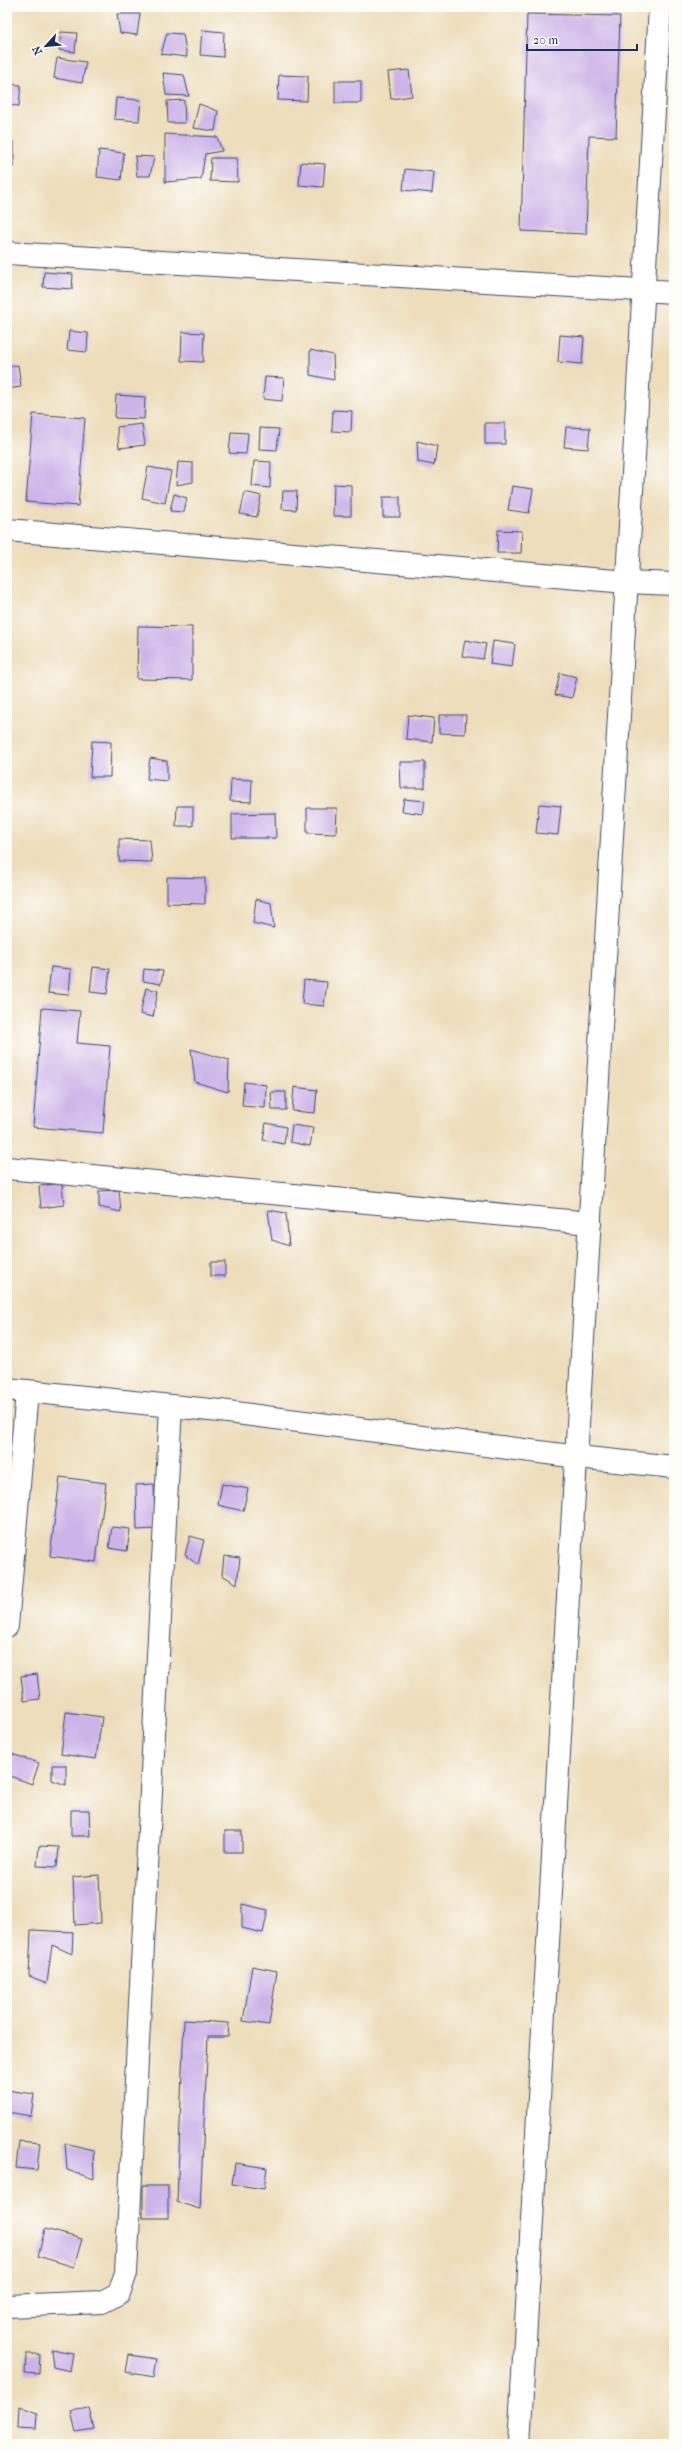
<svg xmlns="http://www.w3.org/2000/svg" width="681" height="2451" viewBox="0 0 681 2451" font-family="'IM FELL French Canon',serif">
  <style>
    .building { fill: #ccb4e9 }
    .lines { fill: none; stroke-linecap: round; stroke-linejoin: round }
    .street-casing { stroke: #3a496c; stroke-width: 24 }
    .street { stroke: #fff; stroke-width: 22 }
  </style>
  <rect width="100%" height="100%" fill="#fdfcf7"/>
  <filter id="ink" filterUnits="userSpaceOnUse"><feTurbulence type="fractalNoise" baseFrequency=".025" numOctaves="2"/><feDisplacementMap in="SourceGraphic" scale="8" xChannelSelector="R" yChannelSelector="G"/><feConvolveMatrix kernelMatrix="1 2 1 2 8 2 1 2 1" color-interpolation-filters="sRGB"/></filter>
  <filter id="wash" filterUnits="userSpaceOnUse"><feTurbulence type="fractalNoise" baseFrequency=".012" numOctaves="4" result="noise"/><feDisplacementMap in="SourceGraphic" scale="16" xChannelSelector="R" yChannelSelector="G"/><feGaussianBlur stdDeviation="0.9" result="paint"/><feColorMatrix in="noise" values="0 0 0 0 0 0 0 0 0 0 0 0 0 0 0 0 0 1.4 0 .05"/><feComposite in="paint" operator="in"/></filter>
  <g filter="url(#wash)">
    <rect width="100%" height="100%" fill="#edddbb"/>
    <g id="blocks">
      <!-- building -->
      <g class="building">
        <path d="M117 14H140L137 35 120 33Z"/>
        <path d="M527 14 620 16 616 137 589 136 586 234 521 231Z"/>
        <path d="M202 30 224 32 223 57 200 55Z"/>
        <path d="M61 32 77 33 75 52 59 50Z"/>
        <path d="M167 33 183 34 187 57 161 54Z"/>
        <path d="M57 58 86 62 82 83 54 78Z"/>
        <path d="M409 70 412 96 391 99 388 72Z"/>
        <path d="M163 73 184 75 189 96 166 95Z"/>
        <path d="M279 75 308 76 307 101 278 100Z"/>
        <rect x="335" y="81" width="26" height="22"/>
        <path d="M7 84 21 85 19 106 7 105Z"/>
        <path d="M116 98 141 100 139 121 114 119Z"/>
        <path d="M184 100 185 123H168L167 101Z"/>
        <path d="M199 104 218 111 215 131 193 128Z"/>
        <path d="M165 134 217 137 222 151 205 154 201 179 165 182Z"/>
        <rect x="7" y="142" width="7" height="24"/>
        <path d="M99 150 124 153 121 180 97 177Z"/>
        <path d="M135 156 154 157 150 176H137Z"/>
        <path d="M211 158H237L238 182 210 181Z"/>
        <path d="M301 162 325 164 323 187 299 185Z"/>
        <path d="M405 169 434 172 432 193 403 190Z"/>
        <path d="M44 272 73 274 72 289 43 287Z"/>
        <path d="M69 331 88 333 87 352 67 350Z"/>
        <path d="M182 332 204 333 203 362 181 361Z"/>
        <path d="M560 335 584 337 582 364 558 362Z"/>
        <path d="M310 350 333 355 334 380 310 375Z"/>
        <path d="M18 365 21 387 7 389V367Z"/>
        <path d="M265 377 284 378 282 401 263 399Z"/>
        <path d="M116 395 145 397 144 419 115 418Z"/>
        <path d="M333 410 352 411 351 432 332 431Z"/>
        <path d="M33 414 85 418 78 506 26 502Z"/>
        <rect x="485" y="423" width="20" height="21"/>
        <path d="M142 424 145 445 119 448 117 427Z"/>
        <path d="M566 427 590 428 588 449 564 447Z"/>
        <path d="M260 428 279 429 277 450 259 449Z"/>
        <path d="M231 432 248 433 246 454 229 453Z"/>
        <path d="M417 441 437 446 434 465 418 462Z"/>
        <path d="M254 461 271 462 270 488 252 486Z"/>
        <path d="M178 462 193 463V482L176 485Z"/>
        <path d="M148 467 171 471 165 503 142 498Z"/>
        <path d="M334 484 351 485V516H333Z"/>
        <path d="M512 486 533 489 529 513 508 510Z"/>
        <path d="M283 491H297L296 510 282 509Z"/>
        <path d="M245 492 261 496 257 517 240 514Z"/>
        <path d="M174 494 187 498 184 512 170 511Z"/>
        <rect x="383" y="497" width="17" height="20"/>
        <path d="M498 530 522 531 521 553H497Z"/>
        <path d="M138 626 192 627V680L137 679Z"/>
        <path d="M465 640 486 644 483 659 462 656Z"/>
        <path d="M493 641 515 644 512 667 490 664Z"/>
        <path d="M560 673 577 677 572 698 555 695Z"/>
        <path d="M408 715 434 718 432 742 406 739Z"/>
        <path d="M439 715H466L465 734 439 733Z"/>
        <path d="M92 741 111 742 110 777H90Z"/>
        <path d="M150 758 167 761V781L147 779Z"/>
        <path d="M400 762H425V788H401Z"/>
        <path d="M231 779 252 780 251 802 230 801Z"/>
        <path d="M404 799 425 801 423 814 402 811Z"/>
        <path d="M539 804 561 806 558 835 536 833Z"/>
        <path d="M177 806H193V826H176Z"/>
        <path d="M307 808H337L336 834 307 833Z"/>
        <path d="M275 813 276 838H232V814Z"/>
        <path d="M119 839 150 840 152 862 119 861Z"/>
        <path d="M167 877 205 878V904L167 903Z"/>
        <path d="M256 899 271 903 274 928 253 923Z"/>
        <path d="M51 967 71 969 69 995 48 993Z"/>
        <path d="M93 967 110 969 107 994 90 992Z"/>
        <path d="M144 969 163 971 161 984 143 981Z"/>
        <path d="M304 980 327 982 324 1006 302 1004Z"/>
        <path d="M146 988 158 991 153 1017 140 1014Z"/>
        <path d="M42 1008 80 1011 77 1043 110 1046 103 1133 33 1127Z"/>
        <path d="M191 1049 229 1060 228 1092 195 1082Z"/>
        <path d="M244 1082 266 1085 265 1108 242 1106Z"/>
        <path d="M294 1087 317 1090 315 1113 292 1111Z"/>
        <path d="M271 1092H286V1110H272Z"/>
        <path d="M266 1123 286 1127 284 1144 263 1140Z"/>
        <path d="M292 1125 313 1128 310 1146 290 1142Z"/>
        <path d="M62 1183 64 1205 41 1208 39 1186Z"/>
        <path d="M119 1190 121 1212 99 1207V1191Z"/>
        <path d="M268 1210 286 1213 289 1246 272 1240Z"/>
        <rect x="211" y="1262" width="14" height="14"/>
        <path d="M60 1477 106 1483 96 1562 50 1556Z"/>
        <path d="M154 1484 155 1529 137 1530 136 1485Z"/>
        <path d="M222 1484 248 1489 243 1511 218 1505Z"/>
        <path d="M112 1527 130 1529 127 1551 109 1548Z"/>
        <path d="M190 1536 204 1540 198 1565 185 1555Z"/>
        <path d="M224 1556 240 1558 237 1584 222 1575Z"/>
        <path d="M37 1674 40 1699 24 1701 21 1676Z"/>
        <path d="M66 1712 102 1717 96 1759 61 1754Z"/>
        <path d="M12 1754 39 1763 32 1784 7 1775Z"/>
        <path d="M52 1765H66V1785L52 1780Z"/>
        <path d="M71 1810H89L90 1836H71Z"/>
        <rect x="225" y="1831" width="17" height="21"/>
        <path d="M39 1846 59 1847 57 1867 37 1866Z"/>
        <path d="M99 1875 101 1923 75 1925 73 1877Z"/>
        <path d="M242 1904 268 1910 263 1933 242 1928Z"/>
        <path d="M31 1930 73 1932 72 1954 52 1945 47 1983 29 1976Z"/>
        <path d="M252 1966 277 1971 269 2025 243 2021Z"/>
        <path d="M184 2020 229 2023 228 2037H208L200 2209 177 2202Z"/>
        <path d="M7 2090 34 2094 31 2116 7 2112Z"/>
        <path d="M19 2141 40 2143 37 2170 16 2168Z"/>
        <path d="M65 2143 93 2150 94 2179 67 2170Z"/>
        <path d="M235 2163 267 2168 264 2189 232 2184Z"/>
        <rect x="143" y="2186" width="25" height="32"/>
        <path d="M45 2229 82 2239 74 2267 38 2256Z"/>
        <path d="M51 2349 73 2353 70 2371 53 2367Z"/>
        <path d="M26 2354H40L39 2374 25 2373Z"/>
        <path d="M129 2355 157 2359 154 2377 126 2372Z"/>
        <path d="M19 2406 37 2413 36 2429 18 2428Z"/>
        <path d="M89 2408 94 2429 76 2432 71 2411Z"/>
      </g>
    </g>
  </g>
  <g filter="url(#ink)">
    <use href="#blocks" fill-opacity="0" stroke="#3a496c" stroke-width="1"/>
    <g class="lines">
      <!-- street casing -->
      <g class="street-casing">
        <g id="street">
          <path d="M7 253 674 292"/>
          <path d="M7 530 627 582 674 584"/>
          <path d="M7 1168 590 1223"/>
          <path d="M7 1389 220 1411 578 1457 674 1467"/>
          <path d="M7 1626 27 1391"/>
          <path d="M7 2306 102 2302 119 2293 126 2273 171 1406"/>
          <path d="M519 2444 660 7"/>
        </g>
      </g>
      <!-- street -->
      <use href="#street" class="street"/>
    </g>
  </g>
  <!-- margin -->
  <rect width="681" height="2451" fill="none" stroke="#fdfcf7" stroke-width="24"/>
  <!-- north arrow -->
  <g transform="translate(46 46) rotate(243)" stroke="#fdfcf7" stroke-width="3" paint-order="stroke">
  <path d="M0-3L7 15L0 10L-7 15Z" fill="#1b2f5e"/>
  <text y="-6" font-size="11" font-weight="bold" text-anchor="middle" fill="#1b2f5e">N</text>
  </g>
  <!-- scale -->
  <path d="M527 44v6h110v-6" fill="none" stroke="#1b2f5e" stroke-width="2"/>
  <text x="533" y="44" font-size="12" fill="#1b2f5e" stroke="#fdfcf7" stroke-width="3" paint-order="stroke">20 m</text>
</svg>
